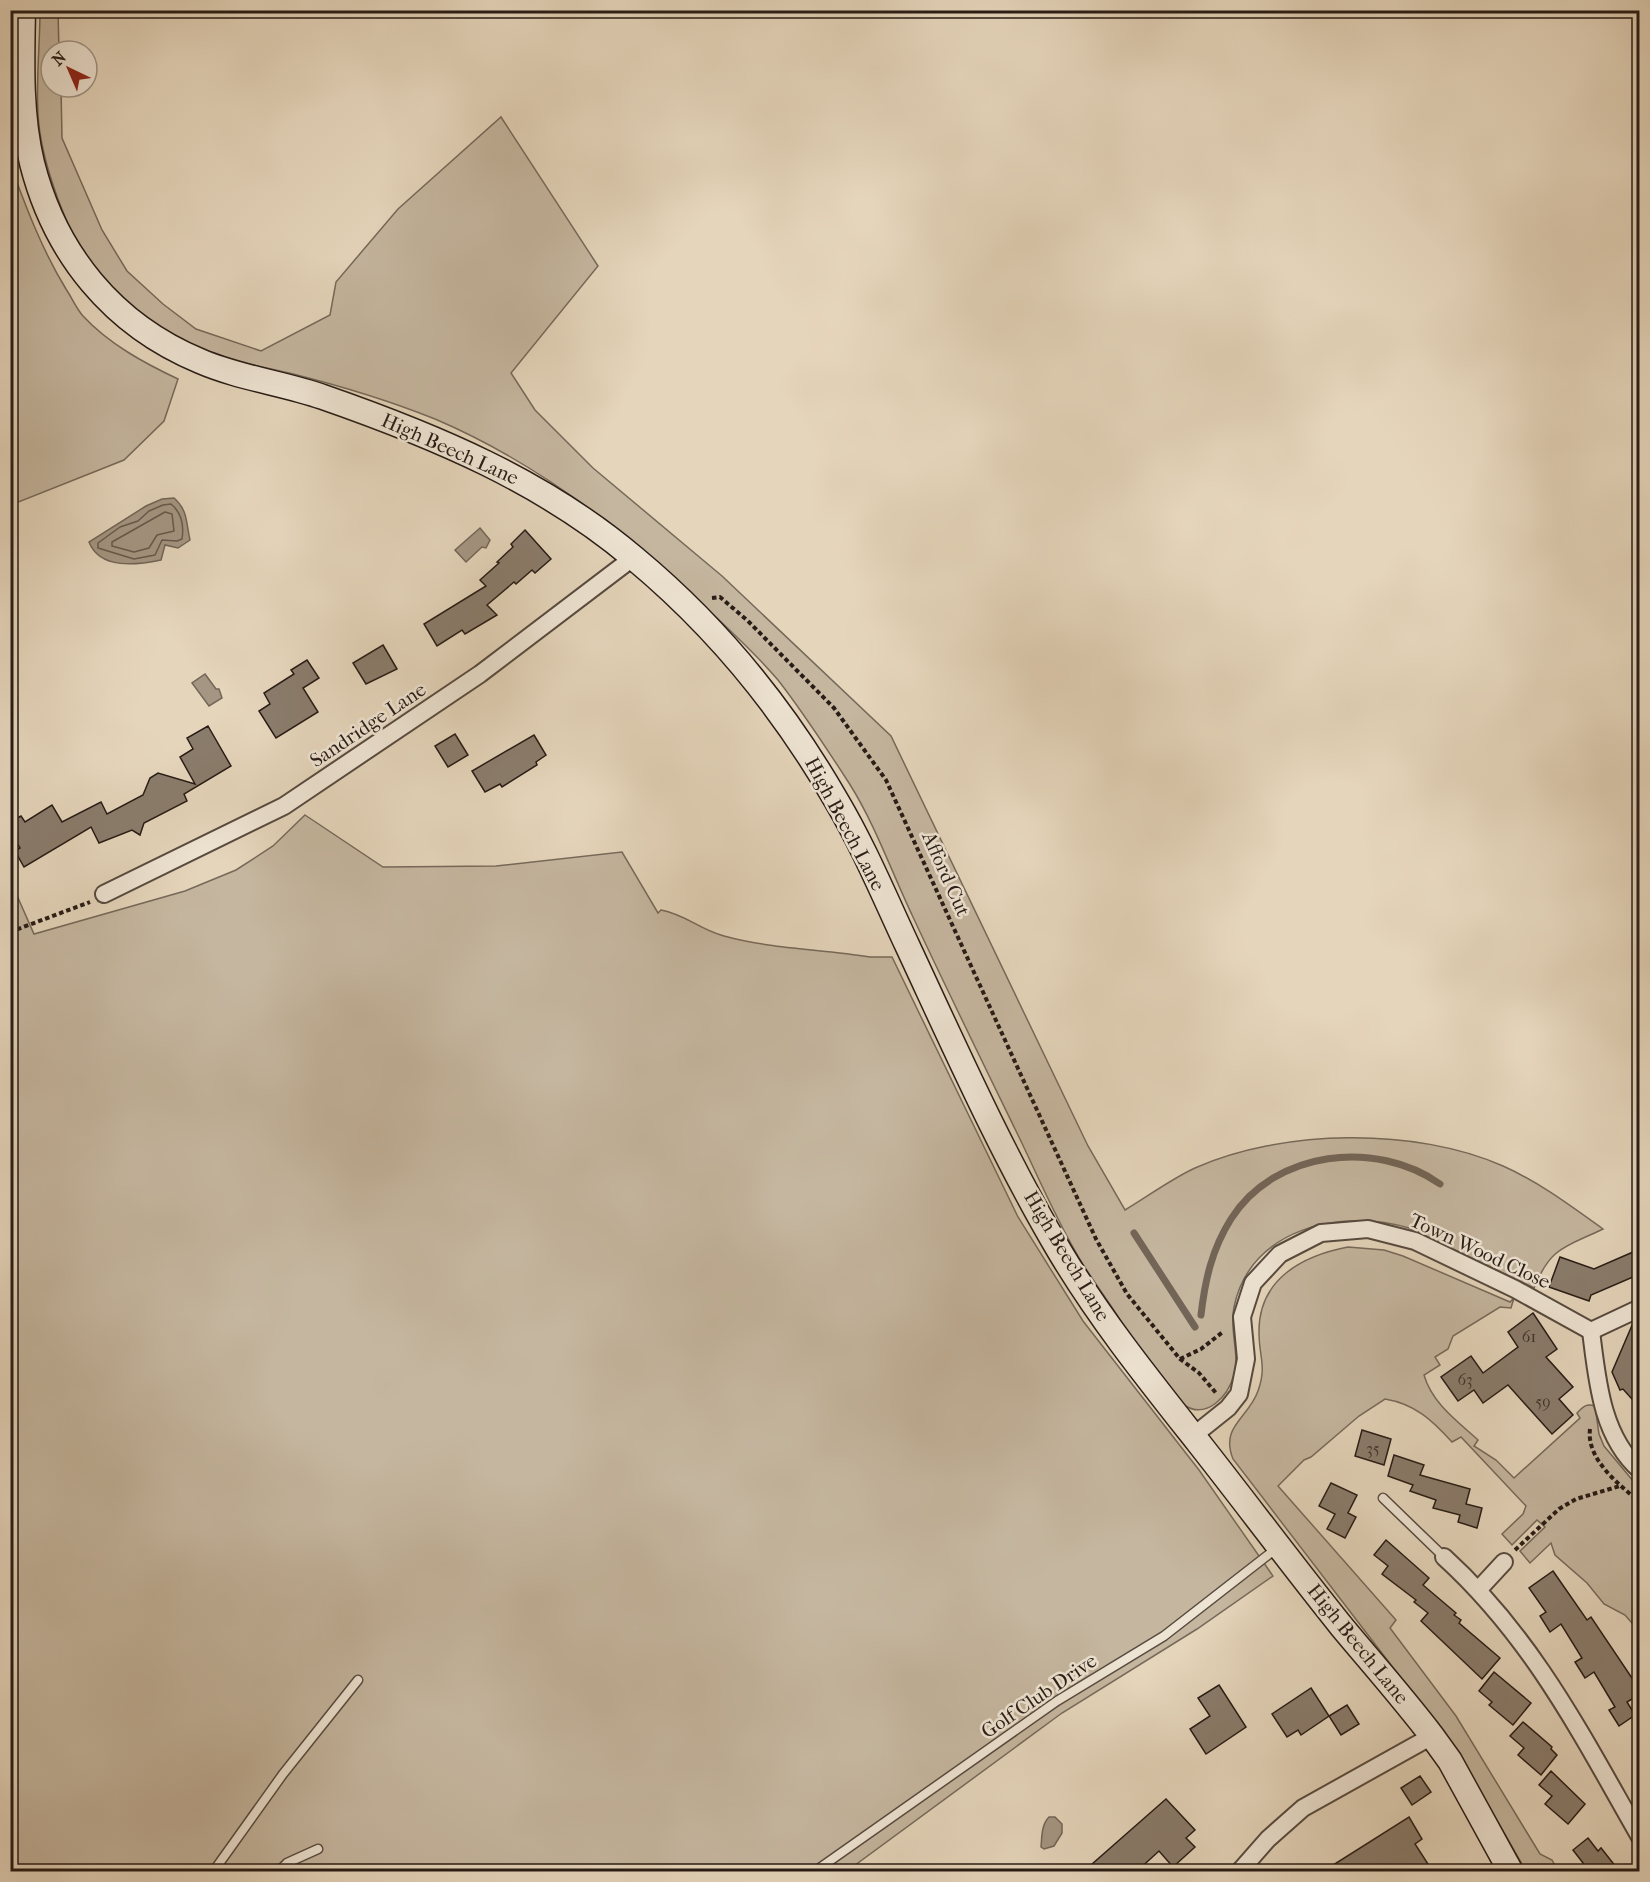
<svg xmlns="http://www.w3.org/2000/svg" width="1650" height="1882" viewBox="0 0 1650 1882" font-family="'IM FELL French Canon',serif">
  <style>
    .green { fill: #c5b69f; stroke: #76695a; stroke-width: 1.5 }
    .water { fill: #a59683; stroke: #736557; stroke-width: 1.5 }
    .lines { fill: none; stroke-linecap: round; stroke-linejoin: round }
    .shore { stroke: #66594c; stroke-width: 1.5 }
    .stream { stroke: #736557; stroke-width: 7 }
    .building { fill: #8a7c6c; stroke: #281c16; stroke-width: 1.5 }
    .lane-casing { stroke: #574a3f; stroke-width: 11 }
    .street-casing { stroke: #574a3f; stroke-width: 20 }
    .secondary-casing { stroke: #281c16; stroke-width: 27 }
    .path { stroke: #281c16; stroke-width: 4; stroke-dasharray: 4.5 3; stroke-linecap: butt }
    .lane { stroke: #eee4d3; stroke-width: 8 }
    .street { stroke: #eee4d3; stroke-width: 16 }
    .secondary { stroke: #eee4d3; stroke-width: 24 }
    .labels { text-anchor: middle; dominant-baseline: central; stroke-width: 5; stroke-linejoin: round; paint-order: stroke }
    .number-label { font-size: 16px; fill: #40342c }
    .street-label { font-size: 20px; fill: #281c16; stroke: #eee4d3 }
  </style>
  <rect width="100%" height="100%" fill="#e5d5bb"/>
  <filter id="stains"><feTurbulence type="fractalNoise" baseFrequency=".00333" numOctaves="4"/><feColorMatrix values="0 0 0 0 .2 0 0 0 0 .09 0 0 0 0 .02 0 0 0 .5 -.17"/></filter>
  <radialGradient id="worn" r=".72"><stop offset=".6" stop-color="#630" stop-opacity="0"/><stop offset="1" stop-color="#630" stop-opacity=".3"/></radialGradient>
  <!-- green -->
  <g class="green">
    <path d="M40 11H58L59 51H51V87H61L62 138 102 230 127 271 163 304 196 329 261 351 330 315 336 282 398 209 501 117 598 266 511 373 535 410 593 468 722 576 891 736 1088 1146 1125 1210C1147 1197 1171 1179 1195 1168 1282 1129 1415 1127 1503 1166 1539 1182 1571 1206 1603 1229 1566 1247 1551 1246 1534 1288L1409 1228C1341 1208 1250 1228 1234 1307 1229 1330 1240 1353 1234 1375 1228 1396 1207 1420 1184 1405 1163 1391 1125 1326 1109 1303 1099 1288 1087 1272 1078 1256 1055 1217 1037 1174 1017 1133 982 1061 947 990 913 917 892 873 875 824 849 783 827 749 803 712 778 680 756 654 730 630 705 607 626 531 536 462 435 419 390 401 341 386 293 374 264 367 233 362 205 352 174 340 121 308 101 283 71 244 40 162 38 113 36 79 40 44 40 11Z"/>
    <path d="M10 164C26 207 42 250 66 289 72 298 76 308 83 316 109 344 144 363 178 379L164 421 124 460 11 505Z"/>
    <path d="M305 815 383 867 496 866 622 852 658 913 661 910C687 915 698 929 724 936 771 949 822 949 870 957H892L1018 1217 1083 1321 1199 1470 1273 1576 1197 1629 1062 1713 847 1871H11V882L34 934 185 891 236 870 273 846Z"/>
    <path d="M1348 1247 1384 1250 1403 1256 1510 1302 1514 1298 1511 1308 1500 1307 1453 1336 1448 1349 1435 1357 1440 1365 1424 1375C1432 1403 1457 1421 1478 1440L1474 1446 1496 1460 1514 1478 1580 1418 1577 1413C1583 1407 1586 1403 1595 1406L1599 1434 1604 1446 1639 1488V1631L1625 1615 1604 1604 1587 1583 1555 1555 1551 1543 1530 1563 1520 1551 1545 1527 1537 1520 1512 1545 1502 1534 1523 1514 1526 1506 1461 1437 1452 1442C1432 1420 1415 1404 1385 1399L1359 1416 1311 1457 1304 1460 1278 1486 1396 1620 1390 1628 1456 1716 1540 1854 1552 1860 1558 1871H1526L1457 1751 1233 1459C1220 1426 1248 1419 1258 1391 1267 1366 1259 1357 1259 1333 1258 1280 1301 1256 1348 1247Z"/>
  </g>
  <!-- water -->
  <g class="water">
    <path d="M174 498C188 510 186 523 190 540L178 548 165 545 161 560C137 565 100 570 89 542L146 506 162 499Z"/>
    <path d="M480 528 490 540 486 548 482 547 466 562 455 550Z"/>
    <path d="M205 674 216 689H219L222 698 209 706 192 683Z"/>
    <path d="M1055 1817 1062 1824V1833L1054 1846 1044 1849 1041 1847C1042 1838 1041 1825 1049 1817Z"/>
  </g>
  <g class="lines">
    <!-- shore -->
    <g class="shore">
      <path d="M163 505 171 504C182 513 184 526 182 539L177 541 162 540 155 555 134 559 98 548V543L120 527 138 521 149 511Z"/>
      <path d="M165 512 172 514 174 531 157 535 149 548 134 552 112 546V542Z"/>
    </g>
    <!-- stream -->
    <g class="stream">
      <path d="M1134 1233 1195 1327"/>
      <path d="M1201 1315C1205 1280 1212 1249 1231 1219 1275 1150 1376 1139 1440 1184"/>
    </g>
  </g>
  <!-- building -->
  <g class="building">
    <path d="M525 530 551 559 535 573 532 570 516 584 514 582 487 605 497 615 465 634 462 630 437 646 424 624 486 586 480 580 499 563 497 562 513 547 511 544Z"/>
    <path d="M383 645 397 669 366 684 353 663Z"/>
    <path d="M307 660 319 678 303 688 318 712 276 738 259 711 270 704 264 693 294 674 291 670Z"/>
    <path d="M208 726 231 766 184 794 187 801 144 823 140 835 132 830 99 843 91 827 24 867 15 851 20 848 10 832V822L21 816 25 822 52 805 62 822 101 802 107 814 143 795 150 778 158 773 195 784 180 757 193 749 187 738Z"/>
    <path d="M455 734 468 755 448 767 435 746Z"/>
    <path d="M534 735 546 755 536 762 537 765 502 787 500 784 485 792 472 771Z"/>
    <path d="M1640 1249V1274L1591 1295 1589 1301 1549 1287 1560 1257 1594 1269Z"/>
    <path d="M1533 1313 1557 1349 1546 1357 1573 1387 1559 1399 1573 1415 1552 1434 1508 1385 1483 1403 1474 1390 1458 1401 1441 1377 1471 1356 1483 1373 1518 1347 1508 1332Z"/>
    <path d="M1640 1320V1408L1623 1389 1620 1390 1612 1372 1633 1323Z"/>
    <path d="M1362 1430 1391 1439 1384 1465 1355 1456Z"/>
    <path d="M1394 1455 1424 1465 1420 1475 1470 1489 1466 1504 1482 1508 1477 1528 1458 1522 1460 1515 1433 1508 1436 1500 1410 1491 1413 1485 1388 1476Z"/>
    <path d="M1331 1483 1357 1495 1348 1513 1356 1517 1345 1538 1327 1529 1335 1514 1319 1506Z"/>
    <path d="M1386 1540 1429 1578 1423 1585 1456 1613 1454 1615 1461 1620 1459 1623 1500 1658 1482 1679 1421 1621 1428 1613 1414 1602 1416 1600 1382 1574 1388 1566 1374 1555Z"/>
    <path d="M1553 1571 1587 1620 1591 1617 1640 1690V1694L1627 1702 1635 1715 1619 1726 1609 1710 1615 1707 1594 1672 1585 1678 1575 1662 1582 1658 1561 1624 1550 1632 1540 1616 1546 1612 1529 1588Z"/>
    <path d="M1494 1672 1531 1703 1513 1725 1489 1705 1492 1702 1479 1691Z"/>
    <path d="M1219 1685 1246 1727 1206 1754 1190 1729 1210 1716 1198 1698Z"/>
    <path d="M1311 1688 1329 1716 1301 1735 1298 1730 1287 1737 1272 1714Z"/>
    <path d="M1347 1705 1359 1724 1341 1735 1329 1716Z"/>
    <path d="M1523 1722 1552 1747 1551 1749 1557 1755 1541 1775 1518 1755 1524 1748 1510 1736Z"/>
    <path d="M1551 1771 1585 1804 1568 1824 1545 1804 1552 1796 1539 1785Z"/>
    <path d="M1420 1776 1431 1792 1412 1805 1401 1788Z"/>
    <path d="M1166 1799 1195 1830 1186 1838 1195 1847 1173 1867 1159 1851 1136 1872H1083Z"/>
    <path d="M1409 1817 1422 1839 1415 1844 1428 1864 1415 1872H1322Z"/>
    <path d="M1588 1838 1598 1851 1601 1848 1620 1872H1590L1573 1850Z"/>
  </g>
  <g class="lines">
    <!-- lane casing -->
    <g class="lane-casing">
      <g id="lane">
        <path d="M1383 1498 1444 1557"/>
        <path d="M213 1872 283 1774 358 1680"/>
        <path d="M278 1872 287 1863 318 1849"/>
        <path d="M814 1872 1057 1701 1164 1636 1277 1548"/>
      </g>
    </g>
    <!-- street casing -->
    <g class="street-casing">
      <g id="street">
        <path d="M104 894 284 806 480 674 634 557"/>
        <path d="M1591 1331C1597 1378 1601 1436 1640 1470"/>
        <path d="M1591 1331 1640 1308"/>
        <path d="M1193 1436 1228 1408 1239 1394 1246 1359 1242 1317 1253 1283 1280 1254 1321 1233 1368 1229 1415 1241 1515 1289 1591 1331"/>
        <path d="M1444 1557C1533 1638 1581 1734 1640 1837"/>
        <path d="M1479 1589 1504 1562"/>
        <path d="M1239 1872 1268 1839 1303 1808 1432 1736"/>
      </g>
    </g>
    <!-- secondary casing -->
    <g class="secondary-casing">
      <path id="secondary" d="M23 10C22 60 20 114 32 163 55 254 113 325 200 361 239 378 283 383 323 397 435 436 543 481 634 558 716 626 783 708 836 800 864 847 885 898 908 947 956 1050 1002 1154 1060 1252 1100 1319 1149 1380 1198 1442 1246 1503 1293 1566 1342 1627 1372 1663 1403 1698 1432 1736L1450 1761 1511 1872"/>
    </g>
    <!-- path -->
    <g class="path">
      <path d="M712 598 720 597 748 621 834 708 886 780 1096 1239 1127 1294 1180 1359 1199 1373 1216 1393"/>
      <path d="M10 932 90 902"/>
      <path d="M1180 1359 1201 1349 1224 1331"/>
      <path d="M1590 1429C1586 1459 1619 1485 1640 1502"/>
      <path d="M1515 1550 1559 1509 1576 1499 1620 1486"/>
    </g>
    <!-- lane -->
    <use href="#lane" class="lane"/>
    <!-- street -->
    <use href="#street" class="street"/>
    <!-- secondary -->
    <use href="#secondary" class="secondary"/>
  </g>
  <g class="labels">
    <!-- number labels -->
    <g class="number-label">
      <text x="1529" y="1336">61</text>
      <text x="1465" y="1379">63</text>
      <text x="1543" y="1401">59</text>
      <text x="1373" y="1448">35</text>
    </g>
    <!-- street labels -->
    <g class="street-label">
      <text transform="translate(450 449) rotate(24)">High Beech Lane</text>
      <text transform="translate(368 725) rotate(-34)">Sandridge Lane</text>
      <text transform="translate(845 824) rotate(62)">High Beech Lane</text>
      <text transform="translate(946 874) rotate(66)">Afford Cut</text>
      <text transform="translate(1480 1251) rotate(25)">Town Wood Close</text>
      <text transform="translate(1067 1256) rotate(59)">High Beech Lane</text>
      <text transform="translate(1358 1644) rotate(51)">High Beech Lane</text>
      <text transform="translate(1039 1696) rotate(-34)">Golf Club Drive</text>
    </g>
  </g>
  <!-- margin -->
  <rect width="1650" height="1882" fill="none" stroke="#e5d5bb" stroke-width="36"/>
  <rect x="12" y="12" width="1626" height="1858" fill="none" stroke="#281c16" stroke-width="3"/>
  <rect x="18" y="18" width="1614" height="1846" fill="none" stroke="#281c16" stroke-width="1.5"/>
  <!-- north arrow -->
  <g transform="translate(69 69) rotate(316)"><circle r="28" fill="#eee4d3" stroke="#9f9487" stroke-width="1.5"/>
  <path d="M0-4.5L10 22L0 15L-10 22Z" fill="#8f2418"/>
  <text y="-9" font-size="16" font-weight="bold" text-anchor="middle" fill="#281c16">N</text>
  </g>
  <rect width="100%" height="100%" filter="url(#stains)"/>
  <rect width="100%" height="100%" fill="url(#worn)"/>
</svg>
